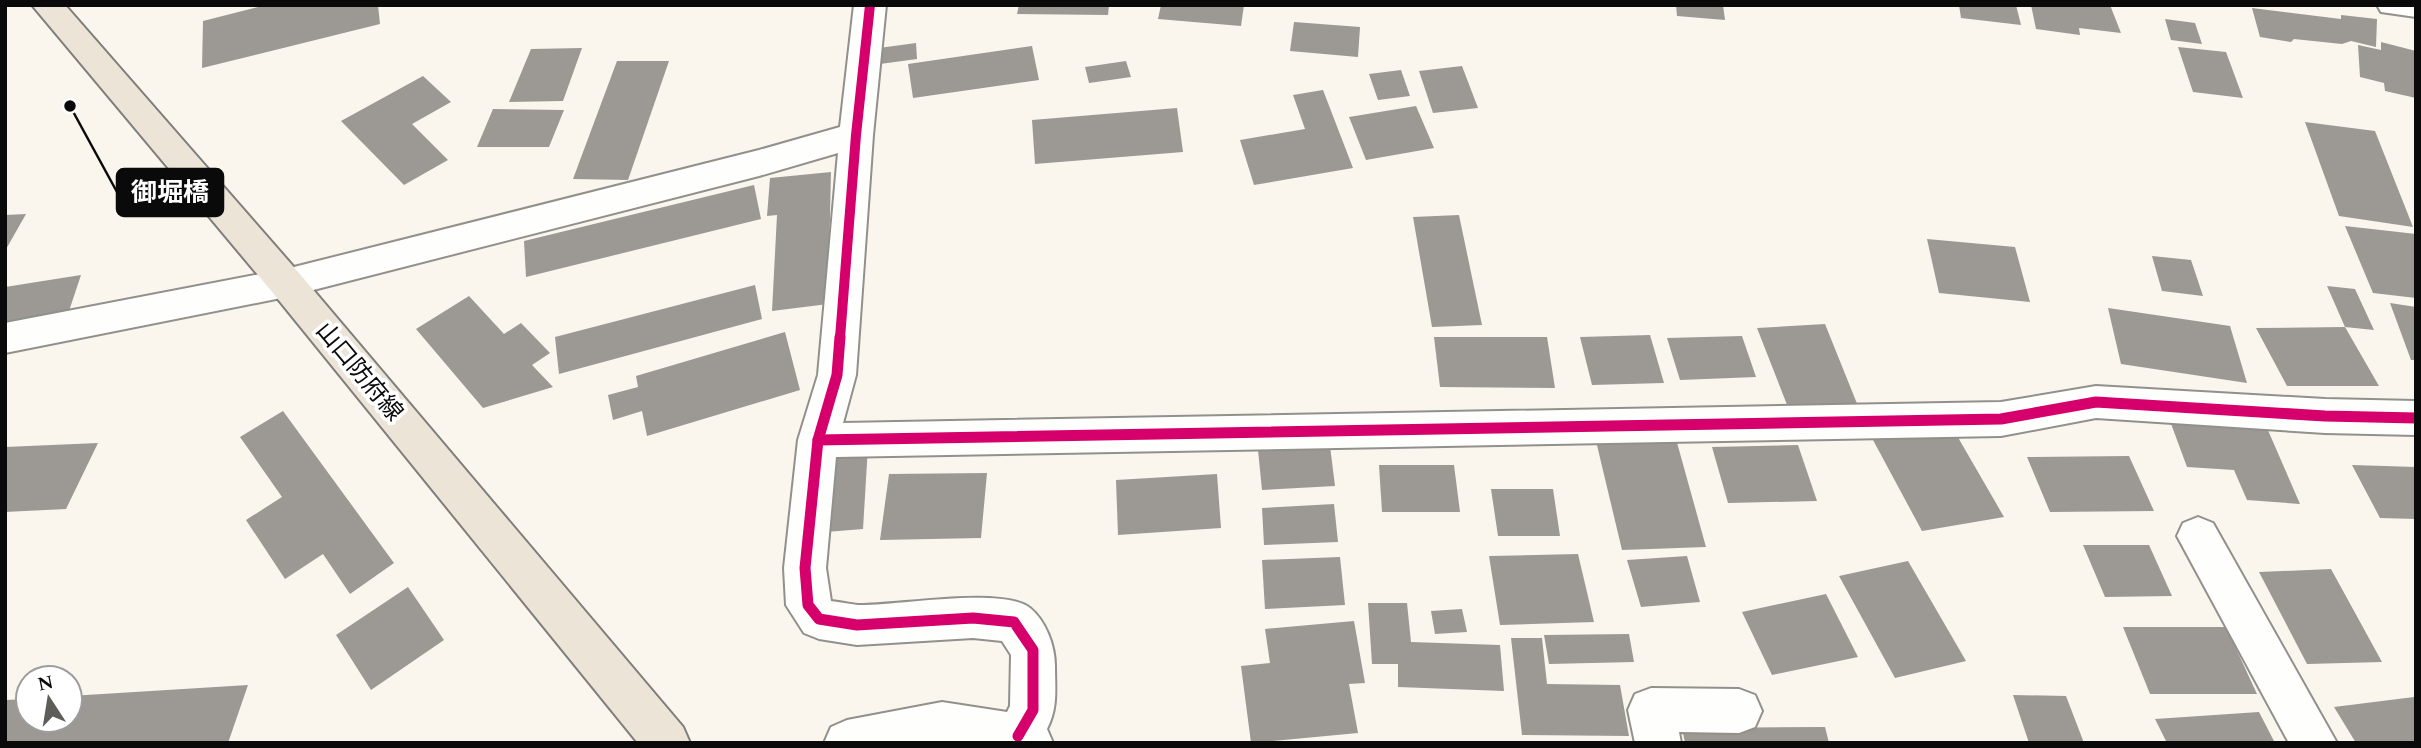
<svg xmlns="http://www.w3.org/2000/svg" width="2421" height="748" viewBox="0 0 2421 748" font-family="Spectral,'Noto Sans JP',serif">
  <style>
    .building { fill: #9c9894 }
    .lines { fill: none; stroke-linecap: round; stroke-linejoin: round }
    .minor-casing { stroke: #92908c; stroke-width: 4 }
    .primary-casing { stroke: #7f7e7a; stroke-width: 4 }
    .minor { fill: #fefefc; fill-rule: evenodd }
    .primary { fill: #ece4d7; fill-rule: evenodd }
    .cycleway-far1-casing { stroke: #fff; stroke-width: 13 }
    .cycleway-casing { stroke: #fff; stroke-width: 16 }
    .cycleway-far1 { stroke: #d6006c; stroke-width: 10 }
    .cycleway { stroke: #d6006c; stroke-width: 11 }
    .labels { text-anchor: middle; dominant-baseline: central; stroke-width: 7; stroke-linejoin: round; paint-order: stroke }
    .street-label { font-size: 24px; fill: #0a0a0a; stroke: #fff }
    .leader { fill: none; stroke: #0a0a0a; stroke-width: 2.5 }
    .callout-dot { fill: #0a0a0a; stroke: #fff; stroke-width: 2.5 }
    .callout { fill: #0a0a0a; stroke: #0a0a0a; stroke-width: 2.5 }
    .callout-label { font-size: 26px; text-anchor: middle; font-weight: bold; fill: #fff }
  </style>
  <rect width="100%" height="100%" fill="#faf6ed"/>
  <!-- building -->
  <g class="building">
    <path d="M266 5H378L380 24 202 68 203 21Z"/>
    <path d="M1019 5H1109L1108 15 1017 14Z"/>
    <path d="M1161 5H1244L1241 26 1158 19Z"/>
    <path d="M1676 5H1723L1725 20 1677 16Z"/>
    <path d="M1959 5H2016L2021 25 1961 18Z"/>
    <path d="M2031 5H2110L2121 33 2079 28 2080 35 2036 29Z"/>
    <path d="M2252 8 2341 19V15L2377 19 2376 47 2351 41 2342 44 2294 39 2291 42 2260 37Z"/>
    <path d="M2165 19 2195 23 2202 44 2171 40Z"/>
    <path d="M1294 22 1360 27 1358 57 1290 51Z"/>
    <path d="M2381 42 2416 51V98L2385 91 2384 83 2360 77 2358 45 2381 50Z"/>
    <path d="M916 43 917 59 880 64 879 48Z"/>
    <path d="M1032 46 1039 80 913 98 908 64Z"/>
    <path d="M2178 47 2226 52 2243 98 2193 92Z"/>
    <path d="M582 48 563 101 509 102 531 49Z"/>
    <path d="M617 61H669L628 180 573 179Z"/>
    <path d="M1126 61 1131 77 1089 83 1085 67Z"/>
    <path d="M1462 66 1478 108 1433 113 1419 71Z"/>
    <path d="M1401 70 1410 96 1378 100 1369 74Z"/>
    <path d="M423 76 451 102 412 124 448 160 404 185 341 121Z"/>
    <path d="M1323 90 1353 168 1254 185 1240 140 1305 129 1293 95Z"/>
    <path d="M1416 106 1434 148 1366 160 1349 117Z"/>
    <path d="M1177 108 1183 152 1035 164 1032 120Z"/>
    <path d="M493 109 564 110 549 147H477Z"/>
    <path d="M2305 122 2375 131 2413 227 2339 216Z"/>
    <path d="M831 172 828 304 772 311 777 215 767 216 770 178Z"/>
    <path d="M754 185 761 219 526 277 524 241Z"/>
    <path d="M26 214 5 251V215Z"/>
    <path d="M1459 215 1482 325 1432 327 1413 217Z"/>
    <path d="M2345 226 2416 234V298L2373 293Z"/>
    <path d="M1927 239 2015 247 2030 302 1939 293Z"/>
    <path d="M2152 256 2191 260 2203 296 2162 291Z"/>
    <path d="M81 275 67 317 5 327V287Z"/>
    <path d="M755 285 762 319 559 374 555 337Z"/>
    <path d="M2327 286 2355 289 2374 330 2345 327 2379 386H2287L2256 328 2345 327Z"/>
    <path d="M469 296 504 334 521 323 550 353 532 365 553 387 483 408 416 329Z"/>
    <path d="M2390 303 2416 307V360H2411Z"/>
    <path d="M2108 308 2230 326 2247 383 2121 364Z"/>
    <path d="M1825 324 1860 411 1791 415 1757 328Z"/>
    <path d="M785 332 800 390 647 436 642 411 613 420 608 395 638 387 636 376Z"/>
    <path d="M1650 335 1664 383 1592 385 1580 337Z"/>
    <path d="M1742 336 1756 377 1680 380 1667 338Z"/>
    <path d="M1434 337H1547L1555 388 1440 387Z"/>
    <path d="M283 411 394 563 350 594 323 554 285 579 246 520 282 497 240 437Z"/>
    <path d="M2170 421 2267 428 2300 504 2247 500 2234 470 2187 467Z"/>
    <path d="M1952 427 2004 517 1922 531 1873 440Z"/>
    <path d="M1676 439 1706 547 1622 550 1596 441Z"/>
    <path d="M98 443 66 509 5 512V447Z"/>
    <path d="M1798 445 1817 501 1728 503 1712 447Z"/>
    <path d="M868 446 863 529 826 532 833 449Z"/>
    <path d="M1330 446 1335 486 1262 490 1258 450Z"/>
    <path d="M2129 456 2154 511 2050 512 2027 457Z"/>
    <path d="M1379 465H1454L1460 512H1382Z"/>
    <path d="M2352 465 2416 467V519L2380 518Z"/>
    <path d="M987 473 981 538 880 540 889 474Z"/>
    <path d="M1217 474 1221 528 1118 535 1116 480Z"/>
    <path d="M1491 489H1553L1560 536H1498Z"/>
    <path d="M1334 504 1338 542 1264 545 1262 508Z"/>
    <path d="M2083 545H2149L2172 596 2105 597Z"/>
    <path d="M1578 554 1594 622 1500 625 1489 556Z"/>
    <path d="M1687 556 1700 602 1641 607 1627 560Z"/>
    <path d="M1340 557 1345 605 1265 609 1262 560Z"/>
    <path d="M1908 561 1966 661 1895 678 1839 576Z"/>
    <path d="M2331 569 2382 662 2307 664 2259 572Z"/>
    <path d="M408 587 444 640 371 690 336 635Z"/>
    <path d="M1826 594 1858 657 1772 675 1742 612Z"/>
    <path d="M1368 603H1407L1411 642 1500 645 1504 691 1398 687V664H1372Z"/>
    <path d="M1462 609 1467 632 1435 634 1431 611Z"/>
    <path d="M1354 621 1365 683 1349 684 1358 733 1251 743 1241 666 1270 663 1265 629Z"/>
    <path d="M2123 627H2226L2257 694H2150Z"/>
    <path d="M1629 634 1634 662 1549 664 1544 635Z"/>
    <path d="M1511 638H1542L1547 684 1620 685 1629 736 1522 735Z"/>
    <path d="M248 685 228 743H5V700L28 699V720H70V696Z"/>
    <path d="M2013 695 2066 696 2084 743H2029Z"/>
    <path d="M2414 697 2416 743H2356L2334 707Z"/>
    <path d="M2259 712 2275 743H2167L2155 719Z"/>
    <path d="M1825 727 1829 743H1685L1682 728Z"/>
  </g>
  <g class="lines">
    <!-- minor casing -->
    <g class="minor-casing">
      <g id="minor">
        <path d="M854 5H886L873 135 856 375 843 423 2001 402 2096 386 2325 399 2416 401V435L2325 433 2096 418 2001 436 836 457 826 568 831 601C840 602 849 604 858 605 894 606 1003 586 1030 608 1046 621 1055 646 1055 666 1055 689 1058 708 1047 729L1053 743H824L831 727 847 720 942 702 1007 712 1010 706 1011 655 1002 641 973 638 857 645 819 639 804 633 786 605 784 568 798 440 818 375 838 153 759 176 286 297 5 353V323L286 269 759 150 840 127Z"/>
        <path d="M2377 5H2416V17L2381 12Z"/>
        <path d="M2198 517 2213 523 2337 743H2289L2177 536 2183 523Z"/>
        <path d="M1651 688 1739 689 1755 695 1762 711 1755 727 1739 733 1679 732 1681 743H1635L1628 710 1635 694Z"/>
      </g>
    </g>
    <!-- primary casing -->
    <g class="primary-casing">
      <path id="primary" d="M32 5H65L299 273 683 727 690 743H638L273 293Z"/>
    </g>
    <!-- minor -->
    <use href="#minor" class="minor"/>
    <!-- primary -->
    <use href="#primary" class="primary"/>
    <!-- cycleway-far1 casing -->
    <g class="cycleway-far1-casing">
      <path id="cycleway-far1" d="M840 338 856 135 870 5"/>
    </g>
    <!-- cycleway casing -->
    <g class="cycleway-casing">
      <g id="cycleway">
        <path d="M840 337 837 375 818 440 805 568 808 605 819 619 857 625 973 618 1014 622 1033 650V710L1018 736"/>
        <path d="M818 440 2001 419 2096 402 2325 416 2416 418"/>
      </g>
    </g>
    <!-- cycleway-far1 -->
    <use href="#cycleway-far1" class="cycleway-far1"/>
    <!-- cycleway -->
    <use href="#cycleway" class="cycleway"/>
  </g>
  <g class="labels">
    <!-- street labels -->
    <g class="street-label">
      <text transform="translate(359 372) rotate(50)">山口防府線</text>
    </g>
  </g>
  <!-- callouts -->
  <path class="leader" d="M70 106L117 192"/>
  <circle class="callout-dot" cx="70" cy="106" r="7"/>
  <rect class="callout" x="117" y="169" width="106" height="47" rx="7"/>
  <g class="callout-label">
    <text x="170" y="201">御堀橋</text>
  </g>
  <!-- border -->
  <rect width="2421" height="748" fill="none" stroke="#0a0a0a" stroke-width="14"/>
  <!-- north arrow -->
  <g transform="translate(49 699) rotate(348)"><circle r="33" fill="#ffffff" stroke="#9d9d9d" stroke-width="2"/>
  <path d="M0-5L12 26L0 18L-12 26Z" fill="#5e5d59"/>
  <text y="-10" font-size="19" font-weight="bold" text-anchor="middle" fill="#0a0a0a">N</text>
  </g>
</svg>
